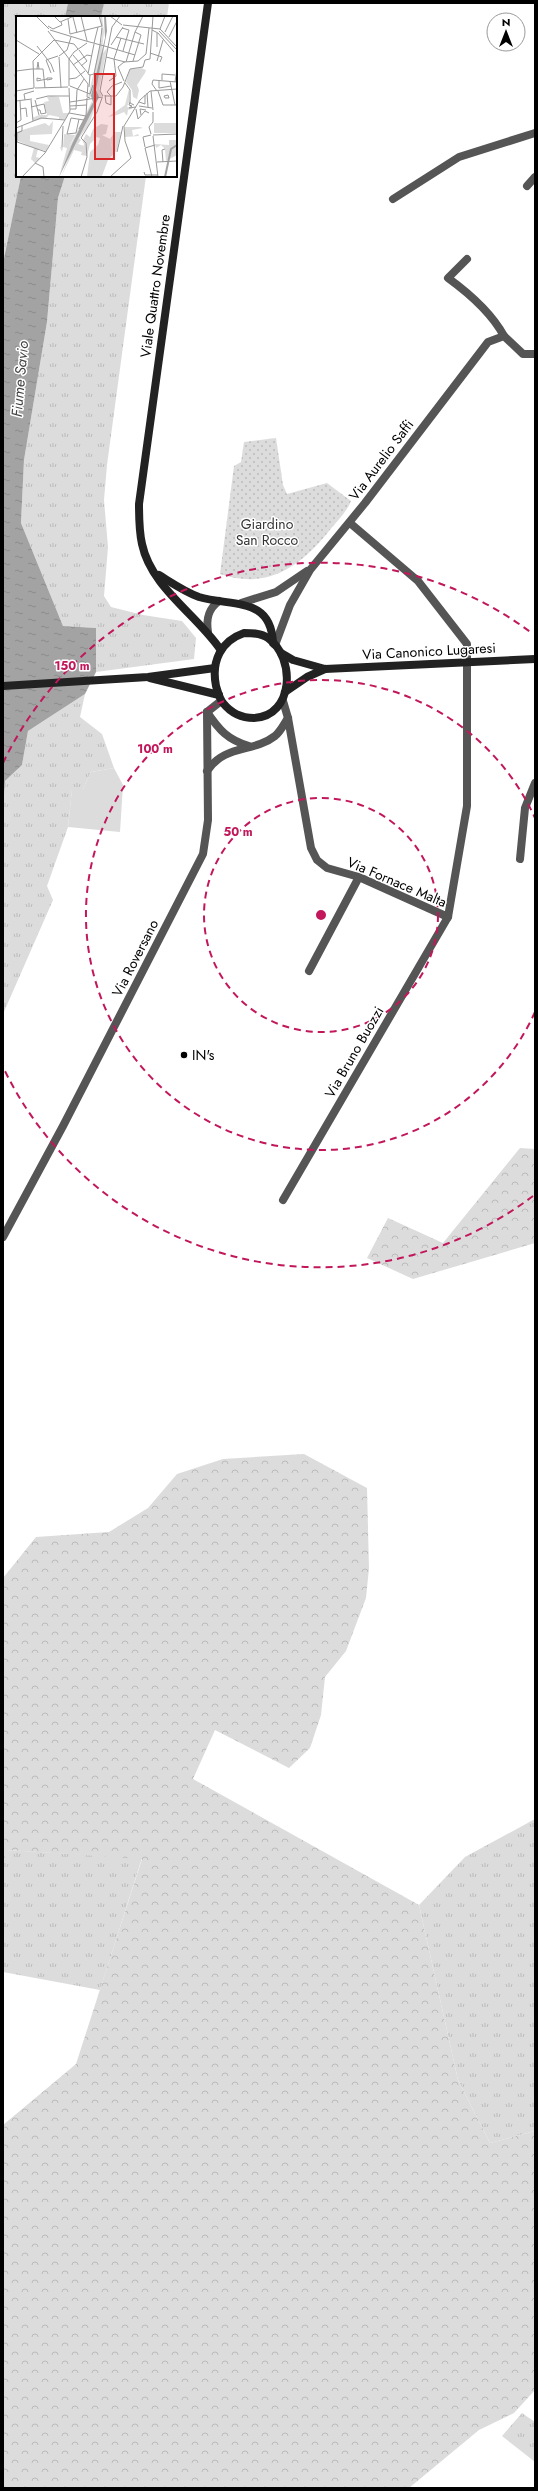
<svg xmlns="http://www.w3.org/2000/svg" width="538" height="2491" viewBox="0 0 538 2491" font-family="Jost,sans-serif">
  <style>
    .grass { fill: url(#grass-tufts) }
    .forest { fill: url(#forest-crowns) }
    .park { fill: url(#park-dots) }
    .garden { fill: #dcdcdc }
    .water { fill: url(#water-ripples) }
    .lines { fill: none; stroke-linecap: round; stroke-linejoin: round }
    .street { stroke: #555; stroke-width: 8 }
    .secondary { stroke: #222; stroke-width: 8 }
    .ring { fill: none; stroke: #c2185b; stroke-width: 2; stroke-dasharray: 7 5 }
    .poi-dot { fill: #000; stroke: #fff; stroke-width: 1.5 }
    .labels { text-anchor: middle; dominant-baseline: central; stroke-width: 3; stroke-linejoin: round; paint-order: stroke }
    .street-label { font-size: 14px; fill: #000; stroke: #fff }
    .park-label { font-size: 14px; fill: #333; stroke: #fff }
    .poi-label { font-size: 14px; fill: #000; stroke: #fff; text-anchor: start }
    .water-label { font-size: 15px; font-style: italic; fill: #444; stroke: #fff }
    .inset-river { fill: none; stroke: #a3a3a3; stroke-width: 2 }
    .inset-road { fill: none; stroke: #999; stroke-width: 1 }
    .view { fill: #d62828; fill-opacity: 0.15; stroke: #d62828; stroke-width: 2 }
    .inset-edge { fill: none; stroke: #000; stroke-width: 2 }
    .centre { fill: #c2185b; stroke: #fff; stroke-width: 2 }
    .ring-label { font-size: 12px; text-anchor: middle; font-weight: bold; fill: #c2185b; stroke: #fff; stroke-width: 3; stroke-linejoin: round; paint-order: stroke }
  </style>
  <defs>
    <pattern id="grass-tufts" width="24" height="20" patternUnits="userSpaceOnUse"><rect width="24" height="20" fill="#dcdcdc"/><path d="M3 7l-1-3M5 7V3M7 7l1-3M15 17l-1-3M17 17v-4M19 17l1-3" fill="none" stroke="#bbb"/></pattern>
    <pattern id="forest-crowns" width="20" height="18" patternUnits="userSpaceOnUse"><rect width="20" height="18" fill="#dcdcdc"/><path d="M2 6a3 3 0 1 1 6 0M12 15a3 3 0 1 1 6 0" fill="none" stroke="#bbb"/></pattern>
    <pattern id="park-dots" width="8" height="8" patternUnits="userSpaceOnUse"><rect width="8" height="8" fill="#dcdcdc"/><path d="M2 2h.1M6 6h.1" fill="none" stroke="#bbb" stroke-width="1.8" stroke-linecap="round"/></pattern>
    <pattern id="water-ripples" width="26" height="14" patternUnits="userSpaceOnUse"><rect width="26" height="14" fill="#a3a3a3"/><path d="M2 4q2-2 4 0t4 0M15 11q2-2 4 0t4 0" fill="none" stroke="#8b8b8b"/></pattern>
  </defs>
  <rect width="100%" height="100%" fill="#fff"/>
  <!-- grass -->
  <g class="grass">
    <path d="M3 3H68L65 17H17V176H21L3 263Z"/>
    <path d="M104 3H169L167 17H101Z"/>
    <path d="M65 176H146L107 465 104 500 108 547 104 596 111 607 143 615 182 621 196 638 194 659 96 672V628L63 626 21 523 24 460 47 322 58 198Z"/>
    <path d="M85 694 80 717 102 734 114 768 91 772 83 789 72 790 68 827 47 886 53 900 3 1014V810L5 781 22 765 28 731Z"/>
    <path d="M535 1819V2131L490 2143 458 2080 419 1905 465 1857Z"/>
    <path d="M6 1850 142 1858 100 1990 3 1972V1865Z"/>
    <path d="M522 2413 535 2422V2462L502 2436Z"/>
  </g>
  <!-- forest -->
  <g class="forest">
    <path d="M520 1148 535 1149V1243L413 1279 367 1258 388 1218 443 1243Z"/>
    <path d="M304 1454 367 1488 369 1568 366 1598 346 1651 325 1677 321 1715 310 1748 289 1768 215 1730 193 1779 419 1905 458 2080 490 2143 535 2131V2390L514 2413 479 2430 409 2488H3V2125L76 2064 142 1859 7 1850 3 1865V1578L36 1537 109 1532 148 1508 177 1474 223 1459Z"/>
  </g>
  <!-- park -->
  <path class="park" d="M276 438 283 485 287 494 327 483 351 501C346 513 337 521 329 531 300 567 267 590 220 574L234 466 241 462 244 442Z"/>
  <!-- garden -->
  <path class="garden" d="M114 768 123 785 120 832 68 827 72 789H83L91 772Z"/>
  <!-- water -->
  <g class="water">
    <path d="M68 3H104L101 17H65Z"/>
    <path d="M21 176H65L58 198 47 322 24 460 21 523 63 626 96 628V672L85 694 28 731 22 765 5 781 3 810V263Z"/>
  </g>
  <g class="lines">
    <!-- street -->
    <g class="street">
      <path d="M527 186 535 177"/>
      <path d="M393 199 459 157 535 133"/>
      <path d="M467 259 448 278C470 294 491 312 504 336"/>
      <path d="M241 603 276 592 307 571"/>
      <path d="M208 632C206 619 208 609 219 601"/>
      <path d="M275 645 290 605 310 570 365 503 488 342 504 336 523 354H535"/>
      <path d="M283 701 288 718 311 848 317 860 327 868 359 877 448 917 467 806V644L418 581 350 523"/>
      <path d="M207 712C219 730 228 740 249 746"/>
      <path d="M207 712 221 701"/>
      <path d="M207 771C225 744 253 753 275 736 281 731 284 724 288 718"/>
      <path d="M520 859 525 808 535 783"/>
      <path d="M309 971 359 877"/>
      <path d="M283 1200 448 917"/>
      <path d="M3 1237 63 1126 203 854 208 820 207 712"/>
    </g>
    <!-- secondary -->
    <g class="secondary">
      <path d="M208 3 139 504C139 517 139 531 142 544 151 587 196 614 220 649"/>
      <path d="M159 575C172 583 185 592 199 597 232 607 271 596 273 643"/>
      <path d="M244 633C252 633 261 633 268 638 296 658 294 716 254 718 240 718 231 713 223 703 219 698 218 692 216 686 211 661 221 641 244 633Z"/>
      <path d="M281 653 293 660 325 669 535 659"/>
      <path d="M150 678 219 695"/>
      <path d="M3 686 148 677 215 668"/>
      <path d="M285 692 307 677 325 669"/>
    </g>
  </g>
  <!-- distance rings -->
  <g class="ring">
    <circle cx="321" cy="915" r="117"/>
    <path d="M535 1012A235 235 0 1 1 535 818"/>
    <path d="M533 1196A352 352 0 0 1 3 1067M3 763A352 352 0 0 1 533 634"/>
  </g>
  <!-- markers -->
  <circle class="poi-dot" cx="184" cy="1055" r="4"/>
  <g class="labels">
    <!-- street labels -->
    <g class="street-label">
      <text transform="translate(155 286) rotate(-82)">Viale Quattro Novembre</text>
      <text transform="translate(381 460) rotate(-53)">Via Aurelio Saffi</text>
      <text transform="translate(429 651) rotate(-3)">Via Canonico Lugaresi</text>
      <text transform="translate(397 882) rotate(23)">Via Fornace Malta</text>
      <text transform="translate(135 958) rotate(-63)">Via Roversano</text>
      <text transform="translate(354 1052) rotate(-60)">Via Bruno Buozzi</text>
    </g>
    <!-- park labels -->
    <g class="park-label">
      <text x="267" y="524">Giardino<tspan x="267" dy="16">San Rocco</tspan></text>
    </g>
    <!-- poi labels -->
    <g class="poi-label">
      <text x="192" y="1055">IN's</text>
    </g>
    <!-- water labels -->
    <g class="water-label">
      <text transform="translate(20 379) rotate(-85)">Fiume Savio</text>
    </g>
  </g>
  <!-- overview -->
  <g transform="translate(16 16)">
    <rect width="161" height="161" fill="#fff"/>
    <path d="M84 0H86L88 16 86 33 77 80 72 81 86 21ZM91 32 83 74 86 80 83 81 80 76 81 65 87 37ZM82 82 73 109 63 122 65 124 62 128 68 130 66 136 58 134 45 161 57 131ZM77 83 74 96 56 128 43 161 51 132 47 131 46 136 44 131H53L56 126ZM37 105 36 118 14 119V125L33 129 30 135 22 133 20 141 24 142 19 147 15 143 18 132 0 124V116L29 107 33 110ZM109 111H124L127 112 116 114 117 120 122 118 123 120 109 121ZM99 116H105L101 134 96 131 94 123Z" fill="#dcdcdc"/>
    <path d="M125 52 130 54 129 57 121 69 123 74 121 83 117 81 116 74 110 66 114 53ZM113 73V86L111 91 117 92 112 94 111 100 108 96 101 99 92 101 109 89ZM85 108 92 109 90 118 86 119 94 123 96 131 101 134 92 144 86 160 71 161 74 136 82 129 84 122 80 121 79 125 74 122 75 118 77 113Z" fill="#dcdcdc"/>
    <path d="M138 107H161V117H138Z" fill="#dcdcdc"/>
    <path d="M35 80 43 81 47 97H53L49 103 43 104V101L33 99 30 102 18 105 16 102 23 99H31L28 86 33 85 31 81ZM153 124H161V139L150 145 149 133 145 129 140 132 139 128 153 129Z" fill="#dcdcdc"/>
    <path d="M48 118 59 119 53 131H47ZM70 118 78 124 74 128 71 140 65 139 68 128 66 124 69 126 71 133 70 126 67 124Z" fill="#dcdcdc"/>
    <path d="M88 0 90 1 91 15 80 74 83 81 43 161 56 128 77 86 75 80 89 22Z" fill="#a3a3a3"/>
    <path class="inset-river" d="M149 161 155 133 161 129"/>
    <path class="inset-road" d="M20 0 33 13M38 0 44 6 58 0M65 0 71 25M94 0 106 9M57 1 61 17M52 3 54 18M107 9 144 13 161 31M32 10 37 13 46 9 45 6M106 12 113 14 107 35M144 13 149 0M34 14 70 25M136 14 142 17 158 36M32 15 72 68 71 81 74 82M143 15 161 34M149 16 157 0M54 18 86 10 83 0M100 21 128 28M153 21 161 5M0 24 23 38M70 25 92 31M78 27 82 11M84 29 86 12M95 29 107 11M21 30 35 48 38 56M92 31 96 11 104 0M141 31V17M63 34 71 45 65 50M134 37 146 41 144 46M57 39 72 57M43 40 51 34 55 21M43 41 45 72M90 41 109 46M134 43 137 0M117 45 125 19 119 16M141 45 147 24M110 46 119 16 127 0M57 49 71 39 76 40M102 51 108 46 122 45 130 38 133 12M102 51 108 65M16 53H27L29 72M21 53 22 46 23 53M0 55 16 53M35 57 30 44 42 40M74 59 78 58 84 29M31 62H36V63L31 64ZM25 63 21 62V65L31 63M53 63 60 62 69 55M143 64V72L155 70M146 64V58L159 59M93 65 100 60 98 43 105 22M154 65 159 89M159 66 161 53M109 67 114 74V87L118 89M53 70V43L58 36 71 27M54 70 74 78 77 69M73 71 74 59 72 58 78 28M18 72 17 45 38 24 58 28 62 33M19 72 52 71M61 74 68 63M0 75 18 72M135 75 137 94M141 75 136 68 137 64 161 66M142 75 147 89H161M91 76 96 70 106 66M131 77 132 91M89 79 90 87 95 89V80L91 76M152 79 153 82H149L148 80ZM87 80 84 75 92 31 119 39M89 80H100L107 71 114 53 127 51 129 44 134 43M20 83 32 80H53M9 84 8 78 18 75M15 84 17 105M19 84 23 99M0 85 16 83M54 86 87 81M114 86 113 89 116 90 113 92 120 91M123 86 129 88V79M54 90 71 89M123 90 136 92M15 91 28 88 30 97 25 98 24 94H22M4 93 10 92 11 101M54 93H60L61 74M120 93 122 103 129 95 133 97M53 97 70 100M125 99 124 93 130 94M55 102 51 118 60 117 63 103M55 102 68 104M0 107 5 104 4 85M6 110V115L1 117V126L30 136M0 112 25 102 49 104 54 95 53 72M63 113 70 100 71 82M135 118 133 111 137 106V96M137 119 161 118M137 120 142 161M46 131 47 110M129 131 127 121 135 119M101 136 107 110M141 146 161 145M147 146 146 134 149 133M19 147 27 151 28 161M128 156 129 159H142M6 161 29 137 49 104M65 161 71 141 70 127 65 122 81 96 86 82M94 161 115 142 109 125 108 110 124 84 134 75 161 73M136 161 129 132 139 129"/>
    <path class="view" d="M79 58H98V143H79Z"/>
    <rect width="161" height="161" class="inset-edge"/>
  </g>
  <circle cx="321" cy="915" r="6" class="centre"/>
  <g class="ring-label">
    <text x="72" y="670">150 m</text>
    <text x="155" y="753">100 m</text>
    <text x="238" y="836">50 m</text>
  </g>
  <!-- border -->
  <rect width="538" height="2491" fill="none" stroke="#000000" stroke-width="8"/>
  <!-- north arrow -->
  <g transform="translate(506 32)"><circle r="19" fill="#ffffff" stroke="#999999"/>
  <path d="M0-3L7 15L0 10L-7 15Z" fill="#000000"/>
  <text y="-6" font-size="11" font-weight="bold" text-anchor="middle" fill="#000000">N</text>
  </g>
</svg>
